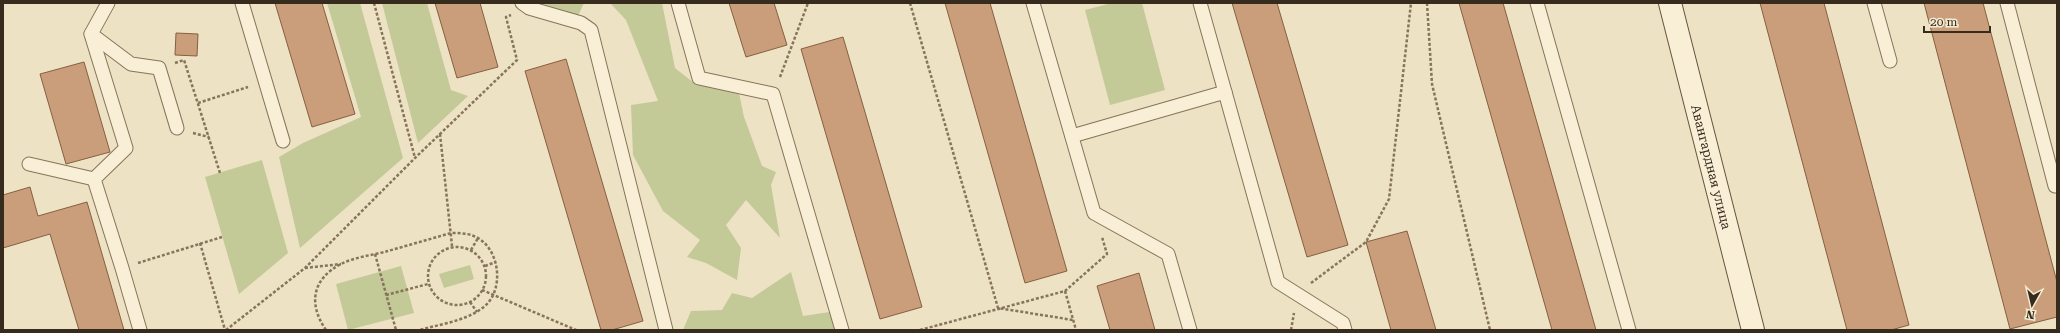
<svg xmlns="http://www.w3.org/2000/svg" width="2060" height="333" viewBox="0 0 2060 333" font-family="'Roboto Serif',serif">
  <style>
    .green { fill: #c3ca98 }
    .building { fill: #ca9e7a; stroke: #855f41 }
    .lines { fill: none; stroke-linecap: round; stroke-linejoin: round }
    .service-casing { stroke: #86745b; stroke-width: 15 }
    .secondary-casing { stroke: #68553e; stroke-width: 24 }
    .path { stroke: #86745b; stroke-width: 2.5; stroke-dasharray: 3 2; stroke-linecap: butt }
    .service { stroke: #f8efd6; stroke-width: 13 }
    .secondary { stroke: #f8efd6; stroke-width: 22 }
    .labels { text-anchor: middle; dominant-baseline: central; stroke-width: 3; stroke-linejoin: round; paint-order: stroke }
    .street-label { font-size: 13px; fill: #372b1e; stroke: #f4ecd3 }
  </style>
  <rect width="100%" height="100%" fill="#ede2c3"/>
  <!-- green -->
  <g class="green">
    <path d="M327 3H360L403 158 300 248 279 157 303 143 361 117Z"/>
    <path d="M382 3H427L451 90 468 96 418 143Z"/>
    <path d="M541 3H584L578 16Z"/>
    <path d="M610 3H662L675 68 694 83 739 93 744 117 762 166 776 172 771 185 780 238 746 200 726 225 741 248 737 280 706 263 687 257 700 240 663 211 633 155 631 105 658 101 626 20Z"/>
    <path d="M1112 3H1142L1165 90 1110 105 1085 10Z"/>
    <path d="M262 160 288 253 239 294 205 177Z"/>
    <path d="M470 265 474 279 444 288 439 274Z"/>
    <path d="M401 266 414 313 348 330 336 284Z"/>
    <path d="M791 272 803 316 830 312 836 330H683L691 311 722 310 732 293 752 298Z"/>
  </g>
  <!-- building -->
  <g class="building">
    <path d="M275 3H322L355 114 312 127Z"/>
    <path d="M435 3H480L498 67 457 78Z"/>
    <path d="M729 3H774L787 45 746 57Z"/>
    <path d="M945 3H990L1067 271 1025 283Z"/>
    <path d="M1232 3H1277L1348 245 1307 257Z"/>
    <path d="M1459 3H1503L1596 330H1552Z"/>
    <path d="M1760 3H1824L1909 325 1891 330H1847Z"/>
    <path d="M1924 3H1983L2057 282V317L2010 329Z"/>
    <path d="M176 33 198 34 197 56 175 55Z"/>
    <path d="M843 37 922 307 880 319 801 49Z"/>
    <path d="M566 59 643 321 612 330H601L525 71Z"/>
    <path d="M84 62 110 152 66 164 40 74Z"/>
    <path d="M30 187 38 216 87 202 124 330H79L50 234 3 248V195Z"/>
    <path d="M1407 231 1436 330H1391L1366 242Z"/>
    <path d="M1139 273 1155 330H1110L1097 286Z"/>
  </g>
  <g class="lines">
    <!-- service casing -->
    <g class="service-casing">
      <g id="service">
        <path d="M108 3 91 34 126 148 94 179 122 268 140 330"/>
        <path d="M242 3 283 141"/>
        <path d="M522 3 529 8 581 23 591 30 666 330"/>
        <path d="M678 3 699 78 773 94 842 330"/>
        <path d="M1033 3 1094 213 1168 254 1190 330"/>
        <path d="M1200 3 1225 92"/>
        <path d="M1537 3 1629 330"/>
        <path d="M1874 3 1890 61"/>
        <path d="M2007 3 2055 186"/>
        <path d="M91 34 131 64 159 68 177 128"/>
        <path d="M1072 136 1225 92 1278 282 1343 323 1345 330"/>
        <path d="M29 164 94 179"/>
      </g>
    </g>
    <!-- secondary casing -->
    <g class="secondary-casing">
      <g id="secondary">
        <path id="s1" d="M1670 3 1753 330"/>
      </g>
    </g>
    <!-- path -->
    <g class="path">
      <path d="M374 3 415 158"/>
      <path d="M910 3 998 308 1073 320"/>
      <path d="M1427 3 1432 84 1490 330"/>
      <path d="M175 63 184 60 220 173"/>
      <path d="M780 77 808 3"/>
      <path d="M198 103 248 87"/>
      <path d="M193 133 209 137"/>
      <path d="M440 134 452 246"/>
      <path d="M200 243 225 330"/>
      <circle cx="457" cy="276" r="29"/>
      <path d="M471 250 478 238"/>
      <path d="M375 254 396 330"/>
      <path d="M138 263 222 237"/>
      <path d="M485 266 496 262"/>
      <path d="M305 268 341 264"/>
      <path d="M1311 283 1366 242 1389 199 1411 3"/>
      <path d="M482 290 576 330"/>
      <path d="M1065 291 1076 330"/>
      <path d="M386 295 428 284"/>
      <path d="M470 302 477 312"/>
      <path d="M226 330 305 268 415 158 517 60 506 17 511 15"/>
      <path d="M326 330C308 304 312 279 341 264 354 257 374 255 388 251 409 245 430 239 451 233 460 233 469 233 478 238 500 251 504 289 485 306 467 321 441 324 419 330"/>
      <path d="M920 330 1065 291 1107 254 1102 237"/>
      <path d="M1291 330 1294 313"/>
    </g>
    <!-- service -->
    <use href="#service" class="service"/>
    <!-- secondary -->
    <use href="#secondary" class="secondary"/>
  </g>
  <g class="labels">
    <!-- street labels -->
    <g class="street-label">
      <text stroke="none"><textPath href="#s1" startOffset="169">Авангардная улица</textPath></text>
    </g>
  </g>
  <!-- border -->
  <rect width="2060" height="333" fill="none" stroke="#372b1e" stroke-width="8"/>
  <!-- north arrow -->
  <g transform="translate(2032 305) rotate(188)" stroke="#f4ecd3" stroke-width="3" paint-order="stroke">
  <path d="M0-3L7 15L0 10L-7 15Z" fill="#372b1e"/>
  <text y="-6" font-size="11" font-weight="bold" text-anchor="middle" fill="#372b1e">N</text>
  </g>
  <!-- scale -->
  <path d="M1924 26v6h66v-6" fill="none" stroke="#372b1e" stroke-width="2"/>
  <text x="1930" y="26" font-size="12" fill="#372b1e" stroke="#f4ecd3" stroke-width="3" paint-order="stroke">20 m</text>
</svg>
